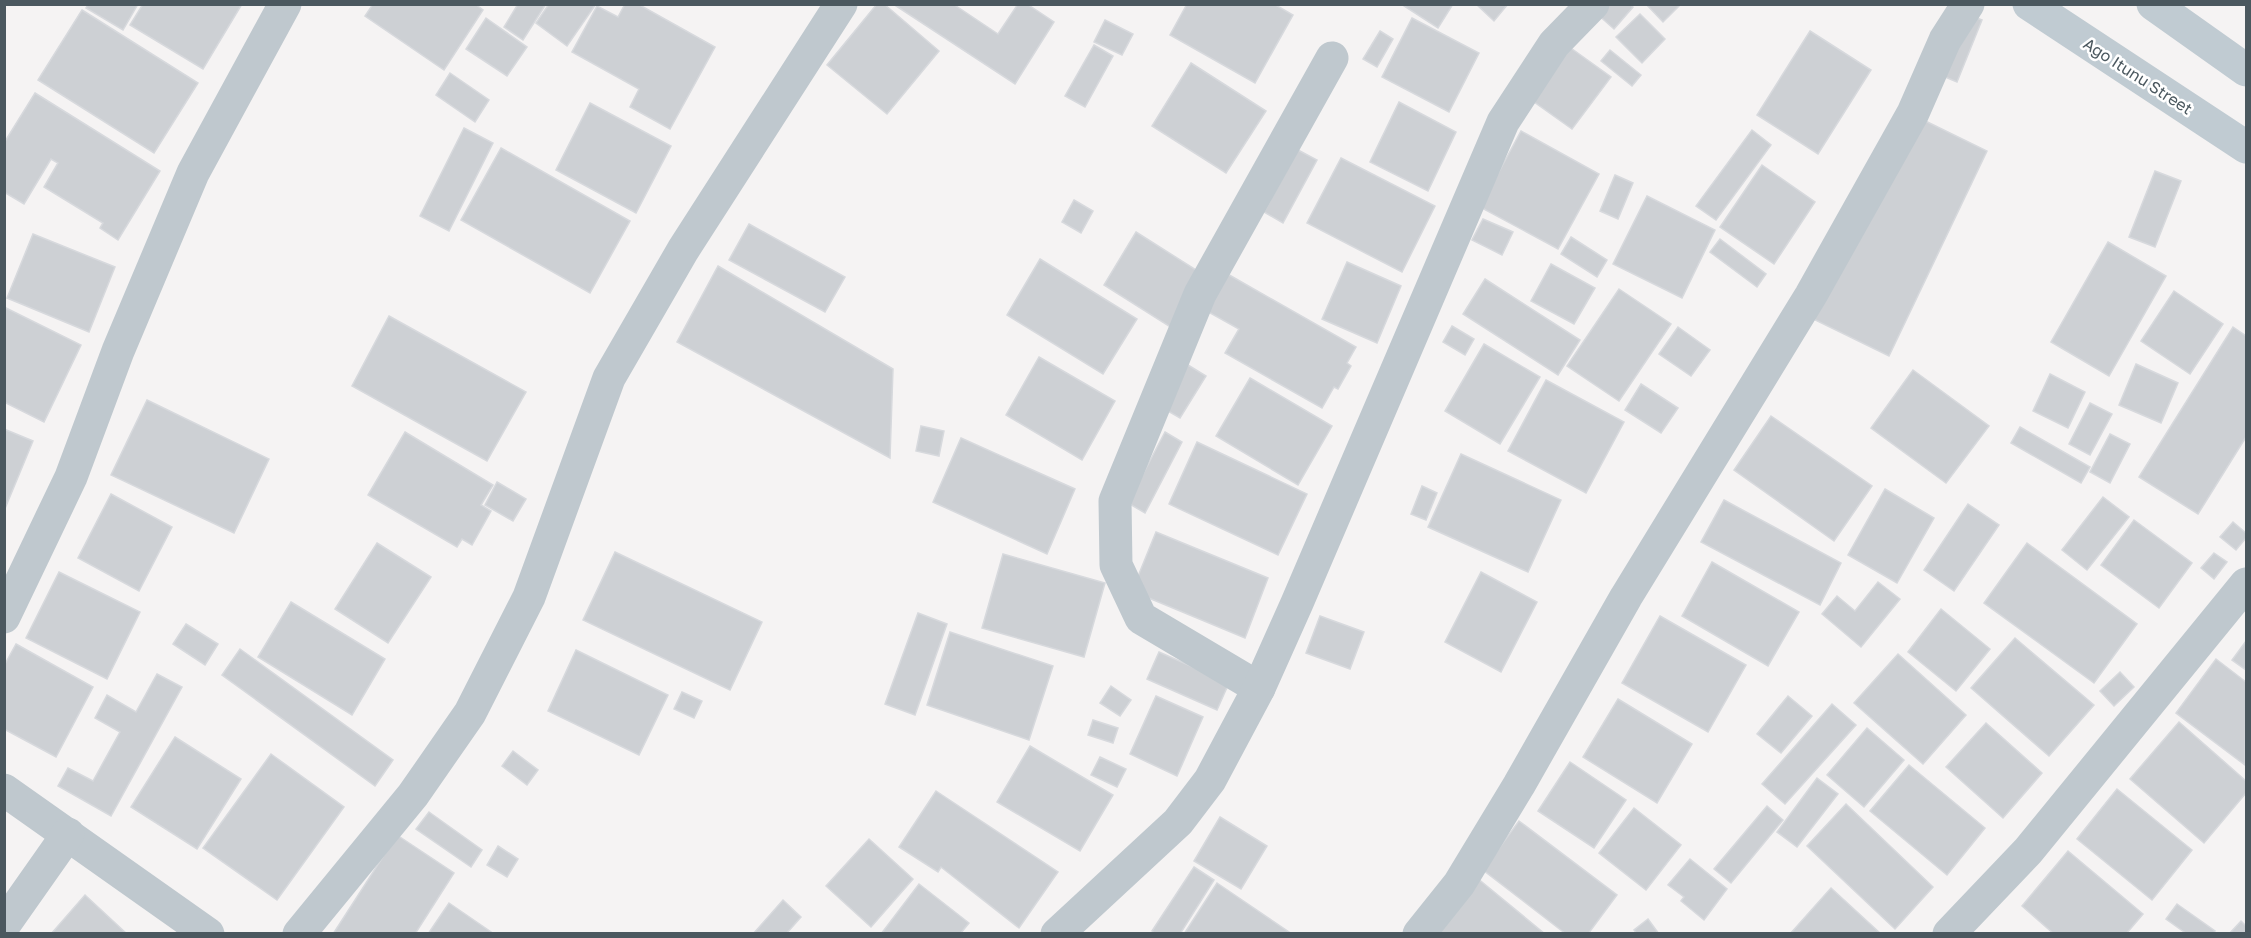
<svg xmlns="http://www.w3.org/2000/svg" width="2251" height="938" viewBox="0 0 2251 938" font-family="'Golos Text',sans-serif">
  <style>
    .building { fill: #cdd0d4; stroke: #d7d9dd; stroke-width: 1.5 }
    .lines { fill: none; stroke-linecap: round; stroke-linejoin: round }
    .minor { stroke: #bfc8ce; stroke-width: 33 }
    .secondary { stroke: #c0cbd2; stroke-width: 33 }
    .labels { text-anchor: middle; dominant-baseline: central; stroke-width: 5; stroke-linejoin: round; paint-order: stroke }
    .street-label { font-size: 16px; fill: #4b585f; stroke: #fff }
  </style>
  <rect width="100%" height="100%" fill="#f5f3f3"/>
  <!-- building -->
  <g class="building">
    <path d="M88 4H138L123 30 86 8Z"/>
    <path d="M143 4H242L203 69 130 25Z"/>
    <path d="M373 4H475L483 10 444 70 365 16Z"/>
    <path d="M518 4H546L523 40 504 27Z"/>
    <path d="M549 4H596L567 46 536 23Z"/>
    <path d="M625 4H638L715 47 670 129 630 107 639 89 572 52 597 6 618 17Z"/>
    <path d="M877 4H884L939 51 887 114 827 65Z"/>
    <path d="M893 4H953L998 34 1018 4H1027L1054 22 1015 84Z"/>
    <path d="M1187 4H1274L1293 15 1255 83 1170 35Z"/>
    <path d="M1401 4H1453L1438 28Z"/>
    <path d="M1476 4H1508L1494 21Z"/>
    <path d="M1603 4H1629L1633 7 1614 29 1596 13Z"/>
    <path d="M1646 4H1681L1663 22Z"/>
    <path d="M1949 7 1982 20 1957 82 1924 68Z"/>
    <path d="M82 10 198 83 154 153 38 80Z"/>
    <path d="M1640 14 1665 39 1642 63 1616 37Z"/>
    <path d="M486 18 527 47 507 76 466 49Z"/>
    <path d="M1412 18 1479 53 1449 112 1382 77Z"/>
    <path d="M1105 20 1133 34 1122 55 1094 42Z"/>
    <path d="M1380 31 1393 39 1377 67 1363 59Z"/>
    <path d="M1810 31 1871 70 1818 154 1757 115Z"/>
    <path d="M1094 45 1113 56 1085 107 1065 96Z"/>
    <path d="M1568 46 1611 77 1572 129 1530 99Z"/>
    <path d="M1610 50 1641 75 1632 86 1601 61Z"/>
    <path d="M1191 63 1266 111 1226 173 1152 126Z"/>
    <path d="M450 73 489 100 475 122 436 95Z"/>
    <path d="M35 93 160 171 118 240 100 228 103 223 44 187 58 163 51 159 24 204 4 192V143Z"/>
    <path d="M1399 102 1456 132 1428 191 1370 162Z"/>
    <path d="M590 103 671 146 636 213 556 170Z"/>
    <path d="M1907 112 1987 151 1889 356 1809 317Z"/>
    <path d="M464 128 493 143 449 231 420 216Z"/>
    <path d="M1752 130 1771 145 1716 220 1696 206Z"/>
    <path d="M1521 131 1599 174 1558 249 1480 207Z"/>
    <path d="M501 148 630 221 590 293 461 220Z"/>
    <path d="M1298 150 1317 160 1283 223 1264 212Z"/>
    <path d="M1341 158 1435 206 1402 272 1307 223Z"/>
    <path d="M1762 165 1815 202 1774 264 1720 227Z"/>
    <path d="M2155 171 2181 181 2155 247 2129 237Z"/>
    <path d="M1615 175 1633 183 1618 219 1600 211Z"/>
    <path d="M1647 196 1715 230 1682 298 1613 264Z"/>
    <path d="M1074 200 1093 211 1081 233 1062 222Z"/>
    <path d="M1483 219 1513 232 1502 255 1472 240Z"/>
    <path d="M749 224 845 277 825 312 729 260Z"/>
    <path d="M1136 232 1204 275 1172 328 1104 285Z"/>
    <path d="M33 234 115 267 89 332 7 298Z"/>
    <path d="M1571 237 1607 260 1597 277 1561 254Z"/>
    <path d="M1720 239 1766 274 1757 287 1710 252Z"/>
    <path d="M2108 242 2166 276 2109 376 2051 342Z"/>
    <path d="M1040 259 1137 319 1103 374 1007 315Z"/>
    <path d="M1347 262 1401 286 1377 343 1322 319Z"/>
    <path d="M1551 264 1595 288 1574 324 1531 301Z"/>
    <path d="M718 266 893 369 890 458 677 342Z"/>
    <path d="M1224 272 1356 347 1347 363 1351 366 1338 389 1334 387 1322 408 1225 353 1239 329 1203 309Z"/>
    <path d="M1485 279 1580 340 1558 375 1463 314Z"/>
    <path d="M1619 289 1671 324 1619 401 1567 366Z"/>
    <path d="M2174 291 2223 324 2190 374 2141 341Z"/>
    <path d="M4 307 81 345 44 422 4 402Z"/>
    <path d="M389 316 526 392 487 461 352 386Z"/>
    <path d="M1452 326 1474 339 1465 355 1443 342Z"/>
    <path d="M1678 327 1710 350 1691 376 1659 354Z"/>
    <path d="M2233 327 2246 336V437L2198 514 2139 477Z"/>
    <path d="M1484 344 1540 377 1500 444 1445 411Z"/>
    <path d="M1039 357 1115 401 1082 460 1006 415Z"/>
    <path d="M2136 364 2178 383 2161 423 2119 405Z"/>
    <path d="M1188 365 1206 376 1180 418 1161 407Z"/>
    <path d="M1913 370 1989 426 1946 483 1871 428Z"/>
    <path d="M2050 374 2085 392 2068 428 2033 411Z"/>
    <path d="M1250 378 1332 426 1298 485 1216 436Z"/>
    <path d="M1546 380 1624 422 1586 493 1508 451Z"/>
    <path d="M1641 384 1678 408 1661 433 1625 410Z"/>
    <path d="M147 400 269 459 234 533 111 475Z"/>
    <path d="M2090 403 2112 414 2090 455 2069 444Z"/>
    <path d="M1771 416 1872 486 1834 541 1734 470Z"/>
    <path d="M921 426 944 431 939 456 916 451Z"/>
    <path d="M2020 427 2090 467 2081 483 2011 443Z"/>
    <path d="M4 429 33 441 4 511Z"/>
    <path d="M405 432 493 485 481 505 491 511 472 545 462 539 457 547 368 495Z"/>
    <path d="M1165 432 1182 442 1145 513 1128 503Z"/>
    <path d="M2110 434 2130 444 2110 483 2090 472Z"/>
    <path d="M961 438 1075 489 1047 554 933 502Z"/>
    <path d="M1197 442 1307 494 1278 555 1169 504Z"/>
    <path d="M1461 454 1561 500 1528 572 1428 527Z"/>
    <path d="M497 482 526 499 513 521 485 505Z"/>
    <path d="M1422 486 1437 493 1426 520 1411 514Z"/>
    <path d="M1885 489 1934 518 1897 583 1848 555Z"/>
    <path d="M111 494 172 527 139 591 78 558Z"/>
    <path d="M2103 497 2129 517 2087 570 2062 550Z"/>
    <path d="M1724 500 1841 563 1820 605 1701 542Z"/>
    <path d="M1968 504 1999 525 1954 591 1924 570Z"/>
    <path d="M2134 520 2192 563 2159 608 2101 565Z"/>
    <path d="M2233 522 2246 533V538L2236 550 2220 537Z"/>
    <path d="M1156 532 1268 578 1245 638 1132 591Z"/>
    <path d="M377 543 431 577 388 643 335 609Z"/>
    <path d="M2027 543 2137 624 2094 683 1984 603Z"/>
    <path d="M615 552 762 622 730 690 583 620Z"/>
    <path d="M2214 553 2227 562 2214 579 2201 568Z"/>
    <path d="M1003 554 1105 583 1084 657 982 628Z"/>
    <path d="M1712 562 1799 612 1768 666 1682 616Z"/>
    <path d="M59 572 140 612 107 679 26 638Z"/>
    <path d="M1481 572 1537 602 1501 672 1445 642Z"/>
    <path d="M1878 582 1900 599 1861 647 1822 614 1837 596 1855 611Z"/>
    <path d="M291 602 385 659 352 715 258 657Z"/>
    <path d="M1941 609 1990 649 1956 691 1908 652Z"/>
    <path d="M918 613 947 624 915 715 885 704Z"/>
    <path d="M1320 616 1364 632 1350 669 1306 653Z"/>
    <path d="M1660 616 1746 665 1708 732 1622 683Z"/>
    <path d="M186 624 218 644 205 665 173 644Z"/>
    <path d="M950 632 1053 666 1029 740 927 705Z"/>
    <path d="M2015 638 2094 705 2049 756 1971 688Z"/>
    <path d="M2246 641V670L2232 660Z"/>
    <path d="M16 644 93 687 56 757 4 729V666Z"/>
    <path d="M240 649 393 760 375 786 222 675Z"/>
    <path d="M576 650 668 695 639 755 548 711Z"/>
    <path d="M1159 652 1229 683 1217 710 1147 679Z"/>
    <path d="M1898 654 1966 715 1923 764 1854 703Z"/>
    <path d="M2216 659 2246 682 2245 765 2176 713Z"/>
    <path d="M2120 672 2134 687 2114 706 2100 691Z"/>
    <path d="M157 674 182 687 111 816 58 786 68 768 93 781 120 732 95 718 107 695 136 712Z"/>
    <path d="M1111 686 1131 700 1120 716 1100 703Z"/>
    <path d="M682 692 702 701 694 718 674 709Z"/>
    <path d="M1156 696 1203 717 1177 776 1130 754Z"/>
    <path d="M1788 696 1812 716 1781 753 1757 734Z"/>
    <path d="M1618 699 1692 744 1657 803 1583 757Z"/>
    <path d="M1832 704 1856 725 1785 804 1762 784Z"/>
    <path d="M1093 720 1118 728 1113 743 1088 735Z"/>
    <path d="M2179 722 2246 781V793L2204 843 2130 779Z"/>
    <path d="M1986 723 2042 773 2003 818 1946 767Z"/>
    <path d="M1867 728 1904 760 1864 807 1827 775Z"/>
    <path d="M175 737 241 779 197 849 131 807Z"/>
    <path d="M1030 746 1113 795 1080 851 997 802Z"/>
    <path d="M513 751 538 770 527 785 502 766Z"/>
    <path d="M271 754 344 807 277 900 203 848Z"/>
    <path d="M1100 757 1126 769 1117 787 1091 775Z"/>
    <path d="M1570 762 1626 800 1594 848 1538 811Z"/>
    <path d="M1909 765 1985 828 1947 875 1870 811Z"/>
    <path d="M1817 778 1838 794 1797 847 1777 832Z"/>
    <path d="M2117 789 2192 850 2152 900 2077 839Z"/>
    <path d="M936 791 1058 872 1019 928 941 867 938 872 899 847Z"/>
    <path d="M1846 804 1933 887 1895 929 1807 846Z"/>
    <path d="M1767 806 1783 820 1731 883 1714 869Z"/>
    <path d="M1634 808 1681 845 1646 890 1599 853Z"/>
    <path d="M429 812 482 850 471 867 416 829Z"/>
    <path d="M1220 817 1267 846 1241 889 1194 861Z"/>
    <path d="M1519 821 1617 895 1588 934H1566L1483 870Z"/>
    <path d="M397 835 454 873 415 934H333Z"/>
    <path d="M869 839 913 879 871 927 826 886Z"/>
    <path d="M498 846 518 859 507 877 487 865Z"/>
    <path d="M2068 851 2143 914 2126 934H2054L2022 906Z"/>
    <path d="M1690 859 1727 889 1704 920 1681 901 1684 897 1668 885Z"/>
    <path d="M1194 867 1214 880 1180 934H1155L1152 931Z"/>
    <path d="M1471 873 1545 934H1431Z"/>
    <path d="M1217 883 1292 934H1184Z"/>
    <path d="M919 884 969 923 960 934H881Z"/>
    <path d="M1831 888 1881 934H1790Z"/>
    <path d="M85 895 127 934H51Z"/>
    <path d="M783 900 801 917 786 934H753Z"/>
    <path d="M449 903 494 934H428Z"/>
    <path d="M2177 904 2215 931 2213 934H2187L2166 919Z"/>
    <path d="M1648 919 1659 934H1637L1634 930Z"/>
    <path d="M2241 921 2246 926V934H2229Z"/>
  </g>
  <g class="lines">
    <!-- minor -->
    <g class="minor">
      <path d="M4 617 71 477 118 351 193 173 285 4"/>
      <path d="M1259 688 1141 618 1116 565 1115 501 1200 294 1332 58"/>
      <path d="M4 790 208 934"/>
      <path d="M4 925 68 834"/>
      <path d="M299 934 413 795 470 713 529 597 609 378 683 250 841 4"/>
      <path d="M1057 934 1178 822 1210 780 1259 688 1297 603 1503 122 1554 44 1593 4"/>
      <path d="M1419 934 1459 884 1519 785 1626 597 1811 295 1913 113 1945 40 1968 4"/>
      <path d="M1949 934 2028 851 2246 584"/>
    </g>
    <!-- secondary -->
    <g class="secondary">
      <path d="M2029 4 2246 147"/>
      <path d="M2153 4 2246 70"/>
    </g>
  </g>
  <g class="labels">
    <!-- street labels -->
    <g class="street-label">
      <text transform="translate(2138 76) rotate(33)">Ago Itunu Street</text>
    </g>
  </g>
  <!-- border -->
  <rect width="2251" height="938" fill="none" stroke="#4b585f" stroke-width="12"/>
</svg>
